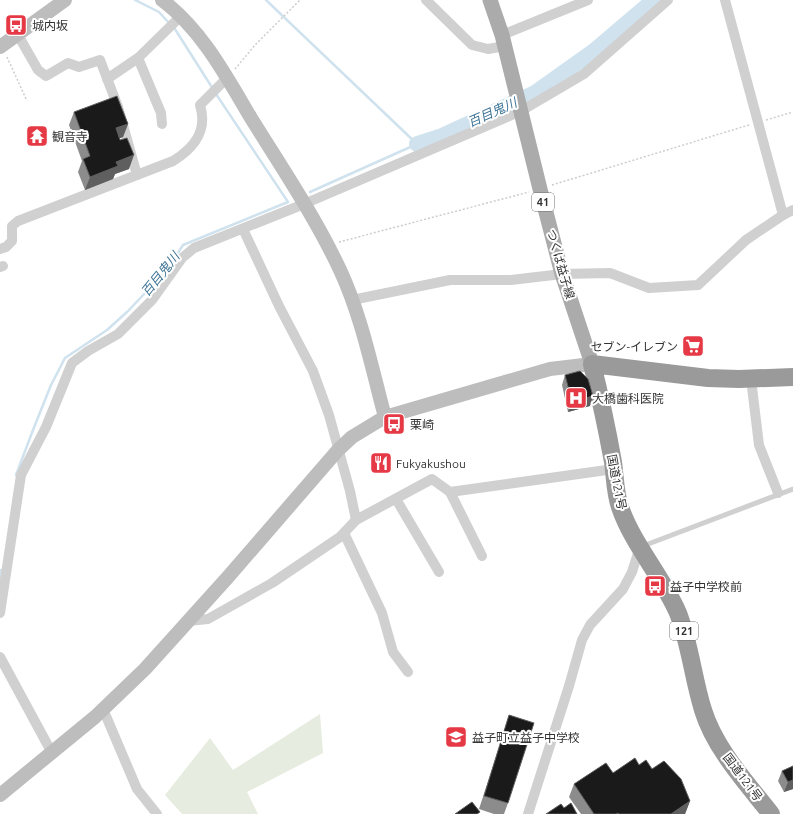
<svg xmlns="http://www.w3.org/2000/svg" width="793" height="814" viewBox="0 0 793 814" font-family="Ubuntu,'Noto Sans JP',sans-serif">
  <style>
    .green { fill: #e6ecdf }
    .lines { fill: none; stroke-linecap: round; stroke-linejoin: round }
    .stream { stroke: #cfe2ee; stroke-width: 2.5 }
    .river { stroke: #cfe2ee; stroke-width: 16 }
    .path { stroke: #cdcdcd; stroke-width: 1.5; stroke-dasharray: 2 2; stroke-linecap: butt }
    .lane { stroke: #d0d0d0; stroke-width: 5 }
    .street { stroke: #d0d0d0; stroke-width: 10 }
    .secondary { stroke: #bdbdbd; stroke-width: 14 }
    .primary { stroke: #ababab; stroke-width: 15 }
    .highway { stroke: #9a9a9a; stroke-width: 18 }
    .wall { fill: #8c8c8c }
    .shaded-wall { fill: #5f5f5f }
    .building { fill: #1a1a1a; stroke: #5f5f5f }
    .labels { text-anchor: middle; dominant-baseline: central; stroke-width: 4; stroke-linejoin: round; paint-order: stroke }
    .shield { fill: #fff; stroke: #707070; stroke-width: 1 }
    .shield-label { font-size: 11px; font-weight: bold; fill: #333 }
    .poi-label { font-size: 12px; fill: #333; stroke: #fff; text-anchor: start }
    .street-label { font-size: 12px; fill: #333; stroke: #fff }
    .water-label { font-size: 13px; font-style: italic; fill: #3f7597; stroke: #fff }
  </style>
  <rect width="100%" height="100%" fill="#fff"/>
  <!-- green -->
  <path class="green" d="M320 714 323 753 247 792 258 814H182L165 795 210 738 233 770Z"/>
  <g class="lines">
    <!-- stream -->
    <g class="stream">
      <path d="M135 0 159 12 169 23"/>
      <path d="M266 0 417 144 310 192"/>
      <path d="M173 26 213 89"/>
      <path d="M16 475 33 430 51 385 65 358 107 330 127 312 167 270 183 245 288 202 216 94"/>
      <path d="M0 579 1 570"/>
    </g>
    <!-- river -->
    <path class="river" d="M417 144 442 136 535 93 594 51 654 0"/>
    <!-- path -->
    <g class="path">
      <path d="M7 57 27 101"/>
      <path d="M235 69 256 44 300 0"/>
      <path d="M766 120 793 112"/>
      <path d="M552 185 749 125"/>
      <path d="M339 242 529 192"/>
    </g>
    <!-- lane -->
    <path class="lane" d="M643 546 793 489"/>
    <!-- street -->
    <g class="street">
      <path d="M426 0 472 45 488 49 505 46"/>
      <path d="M725 0 783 215"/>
      <path d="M18 35 38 70 46 76 68 63 79 67 100 60 118 107 137 175"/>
      <path d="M502 35 588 0"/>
      <path d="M138 58 161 113 162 124"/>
      <path d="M107 79 138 58 181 16"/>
      <path d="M243 229 279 306 313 371 329 415 350 491 356 520"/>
      <path d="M0 249 6 247 12 241V226L18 221 173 161C194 148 208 131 200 105L227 78"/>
      <path d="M0 267 3 266"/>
      <path d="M352 300 450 280H511L562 274 610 273 649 288 698 285 746 240 783 215 793 210"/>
      <path d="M751 379 759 445 778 493"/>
      <path d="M450 492 482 556"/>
      <path d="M396 499 439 572"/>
      <path d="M344 533 382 613 393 652 408 672"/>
      <path d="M0 613 21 475 46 427 72 363 88 351 118 334 152 300 182 258 194 248 304 204 521 111 584 74 668 0"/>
      <path d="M188 621 208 619 272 583 340 537 356 520 432 479 450 492 614 469"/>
      <path d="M0 657 52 753"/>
      <path d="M103 709 137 789 157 814"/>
      <path d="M528 814 569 686 582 640 590 625 623 589 632 572 640 547"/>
    </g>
    <!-- secondary -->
    <g class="secondary">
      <path d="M162 0C202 30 226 76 251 118 282 168 316 218 341 272 362 318 372 369 385 417"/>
      <path d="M0 47 65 0"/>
      <path d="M0 795 95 717 145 669 228 577 338 450 352 437 385 417 550 369 592 364"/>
    </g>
    <!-- primary -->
    <path class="primary" d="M490 0 502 35 540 189 562 274 592 364"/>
    <!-- highway -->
    <path class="highway" d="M771 814C746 782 715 749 703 710 693 678 690 644 678 613 662 576 633 545 620 507 615 493 615 476 613 462 607 429 600 396 592 364L708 378 739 379 793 377"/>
  </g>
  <!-- wall -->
  <g class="wall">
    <path d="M74 112 128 124 123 137 119 138 129 169 115 174 113 179 85 190 78 172 82 161 69 125Z"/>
    <path d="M565 375 590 406 568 412 562 385Z"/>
    <path d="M509 715 508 803 504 814H494L479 809 505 729Z"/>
    <path d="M639 765 652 769 690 801 685 814H581L569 797 574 784 613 773Z"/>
    <path d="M782 771 793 789 784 792 778 781Z"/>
  </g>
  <!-- shaded-wall -->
  <g class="shaded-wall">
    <path d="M128 124 123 137 111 142 116 128Z"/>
    <path d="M134 155 129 169 115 174 113 179 85 190 90 177 116 162Z"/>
    <path d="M593 396 590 406 568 412 572 402Z"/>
    <path d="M793 780V789L784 792 788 782Z"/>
    <path d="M690 801 685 814H671Z"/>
  </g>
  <!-- building -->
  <g class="building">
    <path d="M117 96 128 124 116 128 120 140 127 138 134 155 116 162 118 166 90 177 83 159 90 156 74 112Z"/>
    <path d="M580 371 588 379 593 396 572 402 565 375Z"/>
    <path d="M509 715 534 723 508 803 484 796Z"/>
    <path d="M635 758 639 765 646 760 652 769 664 761 681 779 690 801 671 814H619L618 813 616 814H594L574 784 606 763 613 773Z"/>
    <path d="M793 766V780L788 782 782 771Z"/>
    <path d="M472 802 480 812 477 814H455Z"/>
    <path d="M571 803 577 814H546L561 804 564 808Z"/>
  </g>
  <!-- icons -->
  <defs>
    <g id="bus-square" transform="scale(1.15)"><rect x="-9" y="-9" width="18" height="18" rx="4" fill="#e63946" stroke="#fff"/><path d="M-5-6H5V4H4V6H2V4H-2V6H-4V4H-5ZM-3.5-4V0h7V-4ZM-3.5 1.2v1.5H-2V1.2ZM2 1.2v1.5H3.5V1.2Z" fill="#fff"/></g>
    <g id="temple-square" transform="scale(1.15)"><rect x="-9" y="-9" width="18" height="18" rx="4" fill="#e63946" stroke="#fff"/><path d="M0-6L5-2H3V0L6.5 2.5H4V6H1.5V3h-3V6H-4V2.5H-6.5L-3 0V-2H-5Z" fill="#fff"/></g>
    <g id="supermarket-square" transform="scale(1.15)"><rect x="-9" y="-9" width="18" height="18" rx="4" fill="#e63946" stroke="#fff"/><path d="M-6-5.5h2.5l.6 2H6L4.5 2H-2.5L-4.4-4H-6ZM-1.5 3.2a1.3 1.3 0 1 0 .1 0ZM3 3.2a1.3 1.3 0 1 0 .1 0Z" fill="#fff"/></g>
    <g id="hospital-square" transform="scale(1.15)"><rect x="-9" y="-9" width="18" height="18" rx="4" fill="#e63946" stroke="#fff"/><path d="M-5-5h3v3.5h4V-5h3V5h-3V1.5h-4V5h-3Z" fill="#fff"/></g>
    <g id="restaurant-square" transform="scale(1.15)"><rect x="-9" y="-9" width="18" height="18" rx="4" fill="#e63946" stroke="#fff"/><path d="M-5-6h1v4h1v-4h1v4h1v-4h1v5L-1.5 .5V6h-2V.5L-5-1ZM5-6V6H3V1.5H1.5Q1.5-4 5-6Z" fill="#fff"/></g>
    <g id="school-square" transform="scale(1.15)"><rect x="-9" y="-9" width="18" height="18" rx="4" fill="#e63946" stroke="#fff"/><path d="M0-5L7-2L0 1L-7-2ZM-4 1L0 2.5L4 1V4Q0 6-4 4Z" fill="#fff"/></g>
  </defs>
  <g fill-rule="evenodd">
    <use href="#bus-square" x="16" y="25"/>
    <use href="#temple-square" x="37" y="136"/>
    <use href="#supermarket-square" x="693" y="346"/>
    <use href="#hospital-square" x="576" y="398"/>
    <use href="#bus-square" x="394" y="424"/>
    <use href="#restaurant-square" x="381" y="463"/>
    <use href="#bus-square" x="655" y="586"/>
    <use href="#school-square" x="456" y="737"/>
  </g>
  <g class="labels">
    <!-- shield labels -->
    <g class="shield">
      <rect x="532" y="193" width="22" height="18" rx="3"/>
      <rect x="670" y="622" width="28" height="18" rx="3"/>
    </g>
    <g class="shield-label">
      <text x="543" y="202">41</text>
      <text x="684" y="631">121</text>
    </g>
    <!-- poi labels -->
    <g class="poi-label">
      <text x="32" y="25">城内坂</text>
      <text x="52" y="136">観音寺</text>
      <text x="678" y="346" text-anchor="end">セブン-イレブン</text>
      <text x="592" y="398">大橋歯科医院</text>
      <text x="410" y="424">栗崎</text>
      <text x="396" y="463">Fukyakushou</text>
      <text x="670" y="586">益子中学校前</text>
      <text x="472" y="737">益子町立益子中学校</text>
    </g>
    <!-- street labels -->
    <g class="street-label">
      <text transform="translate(561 264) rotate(74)">つくば益子線</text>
      <text transform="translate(617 482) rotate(79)">国道121号</text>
      <text transform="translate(743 777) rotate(53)">国道121号</text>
    </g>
    <!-- water labels -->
    <g class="water-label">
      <text transform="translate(492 112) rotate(-24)">百目鬼川</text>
      <text transform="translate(160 274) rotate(-51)">百目鬼川</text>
    </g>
  </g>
</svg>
